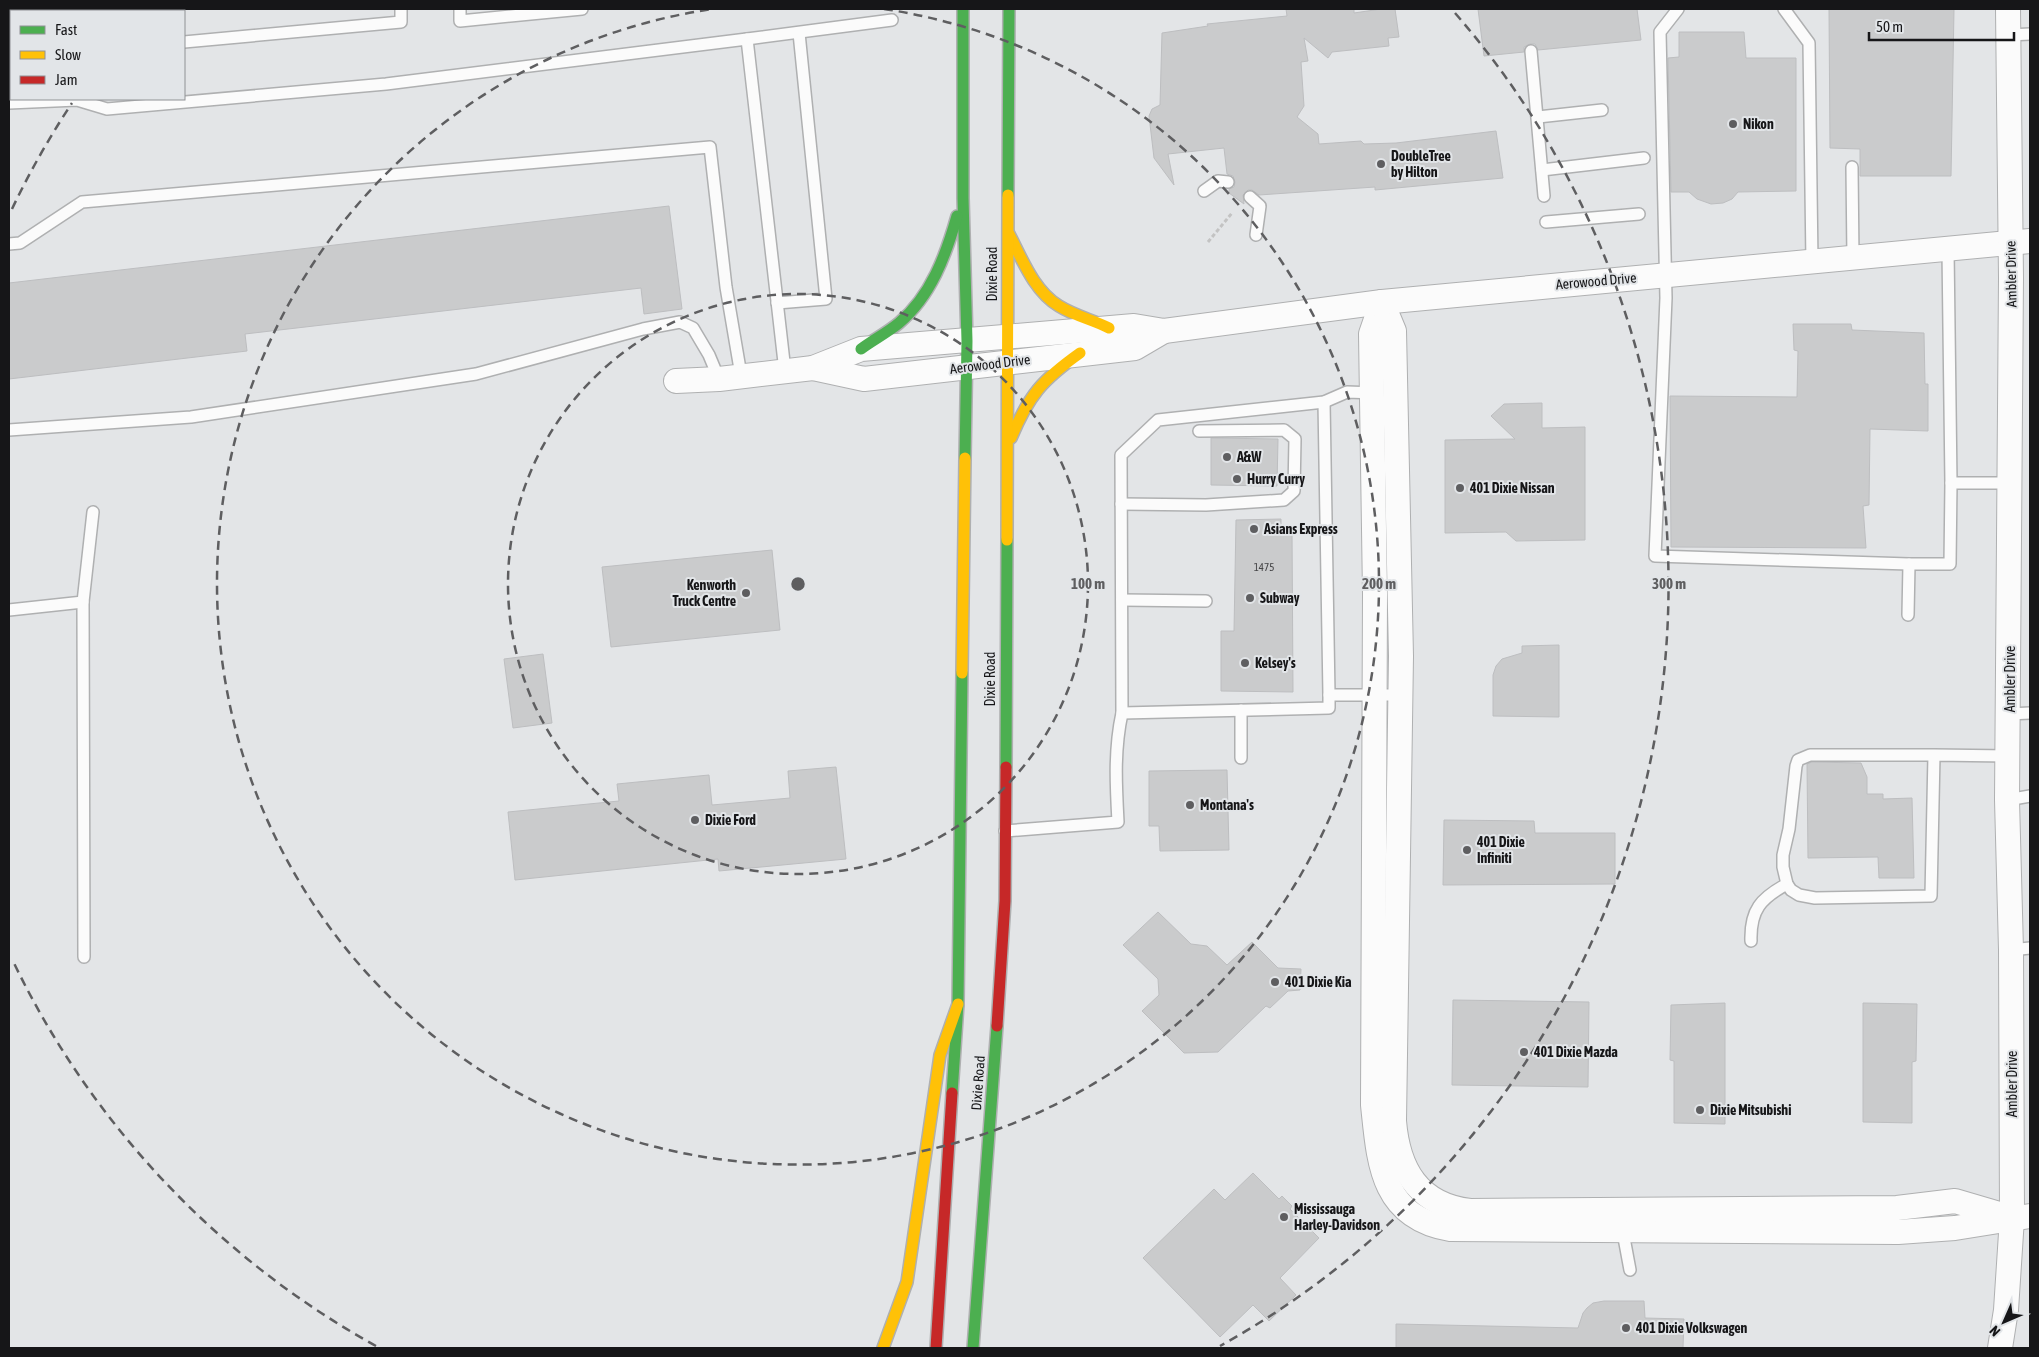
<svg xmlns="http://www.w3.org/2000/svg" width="2039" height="1357" viewBox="0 0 2039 1357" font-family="'Asap Condensed',sans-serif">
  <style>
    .building { fill: #cacbcc; stroke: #bdbec0 }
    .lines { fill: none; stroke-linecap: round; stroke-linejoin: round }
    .lane-casing { stroke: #afb0b1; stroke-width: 14 }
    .street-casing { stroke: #afb0b1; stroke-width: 26 }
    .fast-casing { stroke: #afb0b1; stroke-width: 14 }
    .slow-casing { stroke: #afb0b1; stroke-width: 14 }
    .jam-casing { stroke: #afb0b1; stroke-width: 14 }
    .path { stroke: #c3c3c3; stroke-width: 3; stroke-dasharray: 4 2.5; stroke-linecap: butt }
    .lane { stroke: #fbfbfb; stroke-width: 11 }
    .street { stroke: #fbfbfb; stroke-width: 24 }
    .fast { stroke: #4caf50; stroke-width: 11 }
    .slow { stroke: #ffc107; stroke-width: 11 }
    .jam { stroke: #c62828; stroke-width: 11 }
    .ring { fill: none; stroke: #5e5e60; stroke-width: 2.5; stroke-dasharray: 9 6 }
    .poi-dot { fill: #5e5e60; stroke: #e2e5e8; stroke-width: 2 }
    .labels { text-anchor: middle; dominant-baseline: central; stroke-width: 4; stroke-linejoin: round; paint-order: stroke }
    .number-label { font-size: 11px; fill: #454547 }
    .poi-label { font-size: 14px; font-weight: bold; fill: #161618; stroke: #e2e5e8; text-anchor: start }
    .street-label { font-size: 14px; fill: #161618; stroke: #e2e5e8 }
    .centre { fill: #5e5e60; stroke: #e2e5e8; stroke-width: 2.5 }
    .ring-label { font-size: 15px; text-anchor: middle; font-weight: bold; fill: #5e5e60; stroke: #e2e5e8; stroke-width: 4; stroke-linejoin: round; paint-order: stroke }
  </style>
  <rect width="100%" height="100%" fill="#e3e5e7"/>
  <!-- building -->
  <g class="building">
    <path d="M1286 9H1354V13L1381 9H1395L1399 37 1388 38 1389 46 1332 52 1328 58 1304 38 1308 61 1301 62 1304 106 1297 117 1318 134 1319 144 1361 141 1364 144 1396 143 1496 131 1503 178 1375 190V187L1259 195 1252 190H1248L1243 195 1244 204 1229 193V189L1234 187 1235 182 1233 176 1227 174 1224 148 1168 154 1174 185 1154 158 1149 116 1152 109 1160 105 1162 33 1208 26 1207 24 1287 16Z"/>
    <path d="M1478 9H1637L1641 40 1538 50 1535 44H1530L1524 47V52L1484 56Z"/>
    <path d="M1829 9H1954L1951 176H1860V149L1830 148Z"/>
    <path d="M1679 32H1744L1746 58H1796V191L1738 192 1732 199 1723 203 1711 204 1697 199 1689 192H1671L1668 58 1679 57Z"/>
    <path d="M669 206 682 309 644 314 641 288 245 334 247 351 9 379V283Z"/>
    <path d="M1793 324H1851L1852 330 1924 333 1925 384H1928V431L1870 429 1869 505 1863 506 1866 548 1671 547 1670 396 1797 397 1798 351 1794 350Z"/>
    <path d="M1542 403V428L1585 427V540L1516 541 1506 532 1445 533V440L1515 439 1491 416 1504 404Z"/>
    <path d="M1211 438 1278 439 1277 486 1211 485Z"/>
    <path d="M1281 519V529L1292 530 1293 692 1221 691V631H1234L1236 520Z"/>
    <path d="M772 550 780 630 611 647 602 567Z"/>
    <path d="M1559 645V717L1493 716V675L1496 666 1502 659 1522 653V646Z"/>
    <path d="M543 654 552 723 513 728 504 659Z"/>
    <path d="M1812 762 1861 763 1867 777V794H1883V799L1912 798 1914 878H1879L1878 857 1808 858 1807 764Z"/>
    <path d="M836 767 846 859 719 871 718 859 515 880 508 812 619 801 617 784 709 775 712 805 790 798 788 771Z"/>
    <path d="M1227 770 1229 850 1160 851 1159 826H1149V771Z"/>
    <path d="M1444 820 1534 821 1535 833H1615V884L1443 885Z"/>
    <path d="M1158 912 1191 944 1207 946 1227 965 1252 942 1278 968 1301 969 1300 990 1288 991 1270 1008 1266 1006 1218 1052 1184 1053 1142 1011 1159 995 1158 979 1123 945Z"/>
    <path d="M1453 1000 1589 1002 1588 1087 1452 1085Z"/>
    <path d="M1725 1003V1124L1674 1123V1061L1670 1060 1671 1005Z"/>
    <path d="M1863 1003 1917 1004 1916 1061 1912 1062V1123L1863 1122Z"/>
    <path d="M1253 1173 1279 1199 1282 1196 1292 1206 1290 1209 1319 1238 1280 1278 1296 1295 1269 1321 1253 1305 1220 1337 1143 1258 1214 1189 1225 1200Z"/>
    <path d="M1604 1301H1644L1645 1318 1684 1319 1683 1348H1396V1324L1578 1328 1583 1313 1587 1308 1593 1303Z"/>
  </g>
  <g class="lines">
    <!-- lane casing -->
    <g class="lane-casing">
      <g id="lane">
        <path d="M460 9V21L582 9"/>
        <path d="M1678 9 1660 32 1666 298 1655 556 1909 564H1950L1951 483 1948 250"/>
        <path d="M1784 9 1809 43 1812 262"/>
        <path d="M2009 35 2030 34"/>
        <path d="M747 39 892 20"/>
        <path d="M184 42 401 22V9"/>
        <path d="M1531 51 1544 196"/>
        <path d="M9 67 11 66"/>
        <path d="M9 103 77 100 107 109 386 84 747 39 785 371"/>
        <path d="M1538 117 1602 110"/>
        <path d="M1852 167 1853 258"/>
        <path d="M1542 170 1644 158"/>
        <path d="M1204 191 1218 181 1228 182"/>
        <path d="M1250 197 1260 206 1256 235"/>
        <path d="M1546 222 1639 214"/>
        <path d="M9 244 20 243 82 202 710 147 726 287 741 375"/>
        <path d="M777 303 826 299 799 33"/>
        <path d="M1324 402 1329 695"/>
        <path d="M9 430 191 417 476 374 643 329 680 322 693 328 709 355 719 379"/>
        <path d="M1951 483H2010"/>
        <path d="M1121 504 1206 505 1284 500 1294 491 1295 439 1284 430 1199 431"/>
        <path d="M1122 600 1206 601"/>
        <path d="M83 602 84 957"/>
        <path d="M9 610 83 602 93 512"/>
        <path d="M1908 615 1909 564"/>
        <path d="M1122 713 1329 708V695H1400"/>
        <path d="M2009 714 2030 713"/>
        <path d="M1934 755H1810L1798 760 1796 766 1789 829 1783 855V867L1787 884 1791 890 1799 895 1815 898 1931 896 1934 755 2009 756"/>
        <path d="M1241 758V710"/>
        <path d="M2007 800 2030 796"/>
        <path d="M1005 831 1118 822C1116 785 1114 750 1122 713L1121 455 1158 420 1324 402 1347 392 1375 393"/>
        <path d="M1751 941C1750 910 1761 898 1787 884"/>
        <path d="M2011 950 2030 948"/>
        <path d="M1622 1227 1630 1270"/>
      </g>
    </g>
    <!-- street casing -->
    <g class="street-casing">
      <g id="street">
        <path d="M1382 302 1371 334 1375 594 1373 1105C1379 1162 1381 1217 1450 1229L1898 1232 1955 1228 2030 1216"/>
        <path d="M1382 302 1394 331 1401 656 1394 1121C1398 1169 1418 1205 1470 1211L1897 1208 1955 1201 2006 1216"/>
        <path d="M813 368 864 379 1135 348 1164 331"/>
        <path d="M676 381 719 379 813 368 861 349 1134 326 1164 331 1382 302 2030 241"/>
        <path d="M2000 1348 2006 1310 2012 1218 2011 950 2007 800 2011 278 2008 9"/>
      </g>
    </g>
    <!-- fast casing -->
    <g class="fast-casing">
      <g id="fast">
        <path d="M963 9V198L967 341 965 458"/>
        <path d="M1008 195 1009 9"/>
        <path d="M861 349C873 340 887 333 899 323 931 296 946 255 957 216"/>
        <path d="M1006 767 1007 540"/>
        <path d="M952 1093 958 1004 962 673"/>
        <path d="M973 1348 997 1026"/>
      </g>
    </g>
    <!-- slow casing -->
    <g class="slow-casing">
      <g id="slow">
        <path d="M1009 234C1022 259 1034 291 1059 306 1075 316 1093 320 1109 328"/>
        <path d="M1011 438C1029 395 1042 380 1080 353"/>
        <path d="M1007 540 1008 195"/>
        <path d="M962 673 965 458"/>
        <path d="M883 1348 907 1282 940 1055 958 1004"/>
      </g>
    </g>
    <!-- jam casing -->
    <g class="jam-casing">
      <g id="jam">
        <path d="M997 1026 1005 901 1006 767"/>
        <path d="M936 1348 952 1093"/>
      </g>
    </g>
    <!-- path -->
    <path class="path" d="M1208 242 1232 213"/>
    <!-- lane -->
    <use href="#lane" class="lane"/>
    <!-- street -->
    <use href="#street" class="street"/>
    <!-- fast -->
    <use href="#fast" class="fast"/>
    <!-- slow -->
    <use href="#slow" class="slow"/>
    <!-- jam -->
    <use href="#jam" class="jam"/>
  </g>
  <!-- distance rings -->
  <g class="ring">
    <circle cx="798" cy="584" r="290"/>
    <path d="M884 9A581 581 0 1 1 712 9"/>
    <path d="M376 1346A871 871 0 0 1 12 959M12 209A871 871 0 0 1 72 103M1455 13A871 871 0 0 1 1220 1346"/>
  </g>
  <!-- markers -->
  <g class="poi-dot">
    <circle cx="1733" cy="124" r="5"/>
    <circle cx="1381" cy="164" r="5"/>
    <circle cx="1227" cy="457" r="5"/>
    <circle cx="1237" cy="479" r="5"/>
    <circle cx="1460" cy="488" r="5"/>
    <circle cx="1254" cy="529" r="5"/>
    <circle cx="746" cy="593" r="5"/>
    <circle cx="1250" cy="598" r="5"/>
    <circle cx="1245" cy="663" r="5"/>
    <circle cx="1190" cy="805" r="5"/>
    <circle cx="695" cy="820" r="5"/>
    <circle cx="1467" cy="850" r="5"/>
    <circle cx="1275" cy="982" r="5"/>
    <circle cx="1524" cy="1052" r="5"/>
    <circle cx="1700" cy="1110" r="5"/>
    <circle cx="1284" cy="1217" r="5"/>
    <circle cx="1626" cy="1328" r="5"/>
  </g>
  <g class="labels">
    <!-- number labels -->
    <g class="number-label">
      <text x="1264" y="567">1475</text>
    </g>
    <!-- poi labels -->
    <g class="poi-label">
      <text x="1743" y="124">Nikon</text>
      <text x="1391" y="156">DoubleTree<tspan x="1391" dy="16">by Hilton</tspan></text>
      <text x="1237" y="457">A&amp;W</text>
      <text x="1247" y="479">Hurry Curry</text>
      <text x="1470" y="488">401 Dixie Nissan</text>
      <text x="1264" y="529">Asians Express</text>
      <text x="736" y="585" text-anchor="end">Kenworth<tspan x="736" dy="16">Truck Centre</tspan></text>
      <text x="1260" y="598">Subway</text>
      <text x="1255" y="663">Kelsey's</text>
      <text x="1200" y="805">Montana's</text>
      <text x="705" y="820">Dixie Ford</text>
      <text x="1477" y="842">401 Dixie<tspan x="1477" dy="16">Infiniti</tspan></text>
      <text x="1285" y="982">401 Dixie Kia</text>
      <text x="1534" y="1052">401 Dixie Mazda</text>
      <text x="1710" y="1110">Dixie Mitsubishi</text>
      <text x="1294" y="1209">Mississauga<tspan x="1294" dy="16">Harley-Davidson</tspan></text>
      <text x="1636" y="1328">401 Dixie Volkswagen</text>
    </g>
    <!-- street labels -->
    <g class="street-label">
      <text transform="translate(992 274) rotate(-90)">Dixie Road</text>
      <text transform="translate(2011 274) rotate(-91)">Ambler Drive</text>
      <text transform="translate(1596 281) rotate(-5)">Aerowood Drive</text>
      <text transform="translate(990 364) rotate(-7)">Aerowood Drive</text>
      <text transform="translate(990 679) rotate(-90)">Dixie Road</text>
      <text transform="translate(2010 679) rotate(-90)">Ambler Drive</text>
      <text transform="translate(978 1083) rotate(-86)">Dixie Road</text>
      <text transform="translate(2012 1084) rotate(-90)">Ambler Drive</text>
    </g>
  </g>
  <circle cx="798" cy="584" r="8" class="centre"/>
  <g class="ring-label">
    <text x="1088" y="589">100 m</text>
    <text x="1379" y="589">200 m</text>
    <text x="1669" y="589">300 m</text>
  </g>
  <!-- border -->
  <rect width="2039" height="1357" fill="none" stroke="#161618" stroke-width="20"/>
  <!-- legend -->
  <rect x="10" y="10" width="175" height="90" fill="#e2e5e8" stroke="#909295"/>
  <rect x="20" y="26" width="25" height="8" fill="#4caf50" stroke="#909295"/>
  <text x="55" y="35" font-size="15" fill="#161618">Fast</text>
  <rect x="20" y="51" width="25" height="8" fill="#ffc107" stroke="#909295"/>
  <text x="55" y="60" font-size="15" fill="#161618">Slow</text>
  <rect x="20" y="76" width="25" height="8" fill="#c62828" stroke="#909295"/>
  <text x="55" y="85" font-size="15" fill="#161618">Jam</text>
  <!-- north arrow -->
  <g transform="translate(2004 1322) rotate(225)" stroke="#e2e5e8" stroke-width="4" paint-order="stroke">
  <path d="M0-4L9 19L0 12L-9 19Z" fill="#161618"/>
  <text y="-8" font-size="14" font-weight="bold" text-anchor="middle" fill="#161618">N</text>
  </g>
  <!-- scale -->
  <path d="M1869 32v8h145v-8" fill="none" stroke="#161618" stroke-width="2.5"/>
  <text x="1876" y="32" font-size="15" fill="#161618" stroke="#e2e5e8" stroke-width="4" paint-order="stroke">50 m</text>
</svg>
